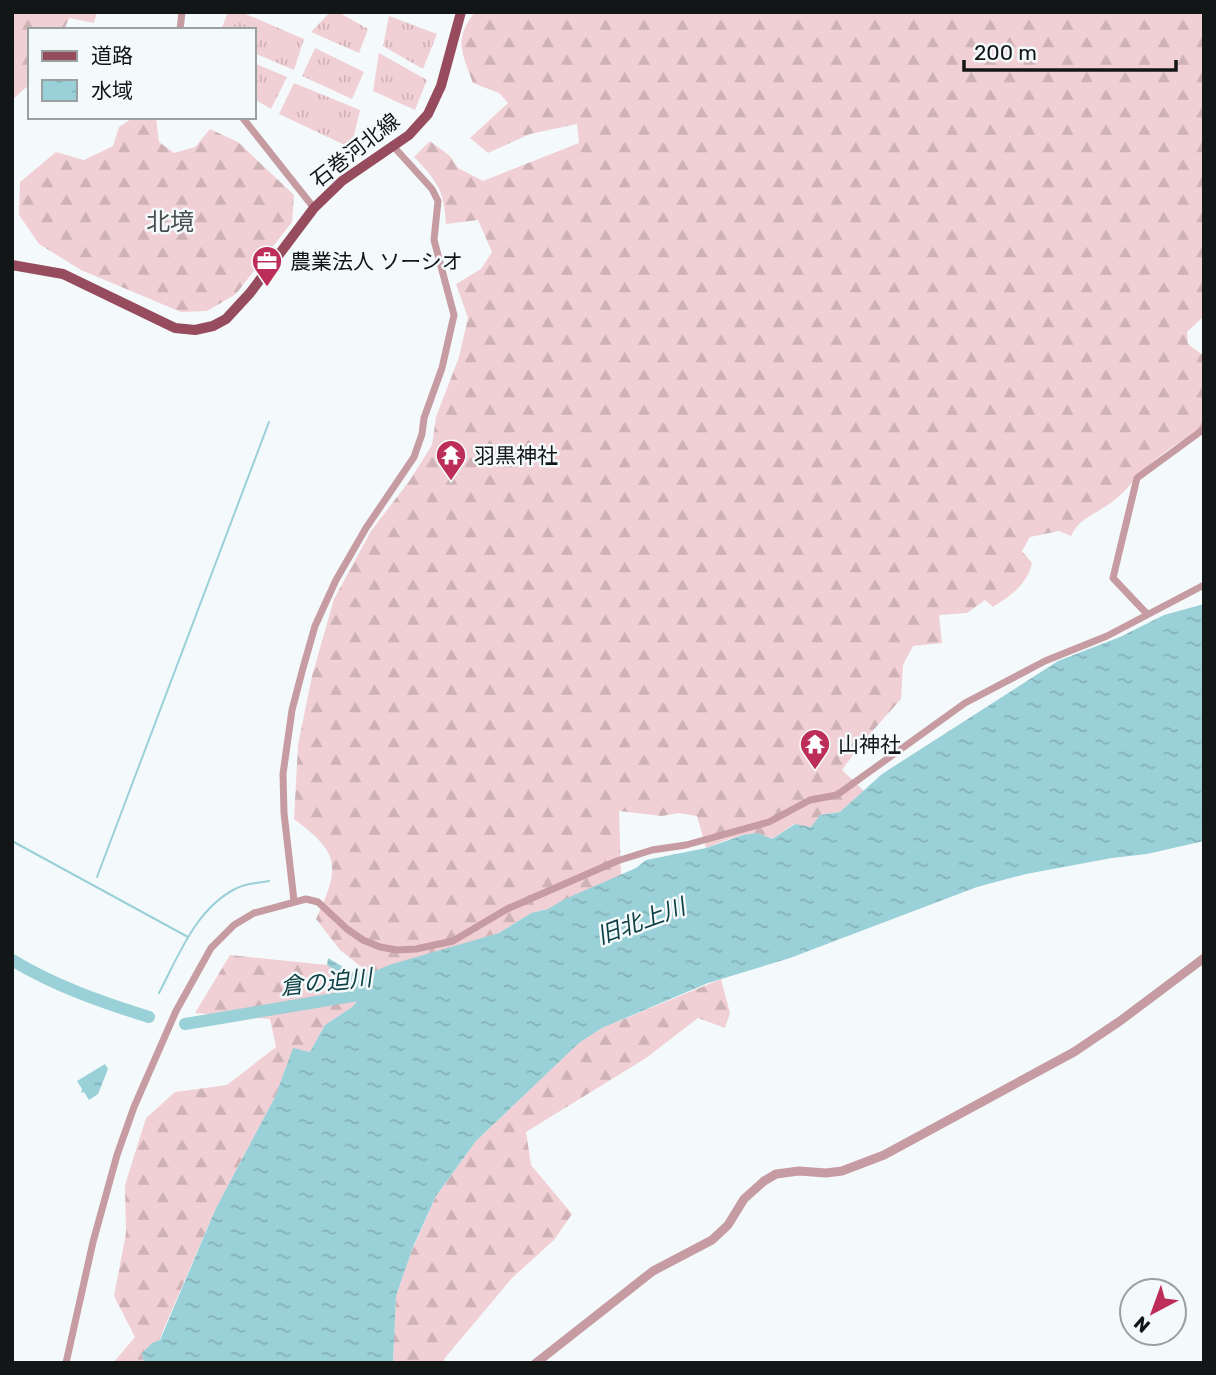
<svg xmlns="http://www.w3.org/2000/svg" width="1216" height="1375" viewBox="0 0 1216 1375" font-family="Rubik,'Noto Sans JP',sans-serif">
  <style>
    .grass { fill: url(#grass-tufts) }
    .forest { fill: url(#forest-firs) }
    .water { fill: url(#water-ripples) }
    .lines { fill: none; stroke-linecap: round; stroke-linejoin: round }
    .stream { stroke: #9ad0d7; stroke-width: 2 }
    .river { stroke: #9ad0d7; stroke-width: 12 }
    .minor { stroke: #c79ba2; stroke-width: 7 }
    .tertiary { stroke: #c79ba2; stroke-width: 9 }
    .primary { stroke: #964c5c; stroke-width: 10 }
    .labels { text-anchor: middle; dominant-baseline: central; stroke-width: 5; stroke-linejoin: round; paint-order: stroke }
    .street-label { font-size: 21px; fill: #131616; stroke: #f4fafb }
    .poi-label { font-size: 21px; fill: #131616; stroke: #f4fafb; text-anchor: start }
    .water-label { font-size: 23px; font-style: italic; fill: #0e4046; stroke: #f4fafb }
    .quarter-label { font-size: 24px; fill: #4a4f4f; stroke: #f4fafb }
  </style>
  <defs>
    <pattern id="grass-tufts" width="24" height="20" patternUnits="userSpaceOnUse" patternTransform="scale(1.75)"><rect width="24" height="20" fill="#f1d0d5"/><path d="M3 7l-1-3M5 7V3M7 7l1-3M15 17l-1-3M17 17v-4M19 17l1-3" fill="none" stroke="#ceb2b6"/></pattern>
    <pattern id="forest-firs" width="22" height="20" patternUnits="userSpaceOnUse" patternTransform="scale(1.75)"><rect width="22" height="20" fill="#f1d0d5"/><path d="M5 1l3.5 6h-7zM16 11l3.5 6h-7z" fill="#ceb2b6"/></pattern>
    <pattern id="water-ripples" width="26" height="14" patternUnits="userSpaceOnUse" patternTransform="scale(1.75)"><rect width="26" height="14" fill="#9ad0d7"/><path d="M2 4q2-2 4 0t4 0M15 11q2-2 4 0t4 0" fill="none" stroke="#84b2b8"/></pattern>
  </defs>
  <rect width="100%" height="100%" fill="#f4fafb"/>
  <!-- grass -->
  <g class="grass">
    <path d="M228 12H241L304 39 294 70 254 53V30H221Z"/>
    <path d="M330 12H338L368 29 359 53 311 32Z"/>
    <path d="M389 16 437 34 423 69 383 46Z"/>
    <path d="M315 48 364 72 352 99 302 76Z"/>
    <path d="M379 53 427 80 415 110 373 91Z"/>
    <path d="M254 63 287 77 271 109 254 99Z"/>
    <path d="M294 83 360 110 351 148 279 114Z"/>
  </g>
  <!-- forest -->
  <g class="forest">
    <path d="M12 12H97L94 23 69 18 64 30H30V84L12 100Z"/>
    <path d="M475 12H1204V316L1187 332 1188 344 1204 356V428C1182 439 1159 455 1142 472 1132 482 1124 493 1112 502 1096 514 1079 518 1071 536L1059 531 1030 537 1022 551 1032 563C1027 585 1011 595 993 607L985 600 967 613 939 615 942 643 913 646 903 665 901 699 861 744 842 770 864 791 840 812 820 815 812 828 794 824 772 839C747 828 730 839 706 848L697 816 679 813 662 816 619 811 621 875 548 909 531 913 499 933 370 974 340 950 316 919C340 867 341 854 294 819L298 745 312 676 334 599 371 531 410 480 432 445 436 417 459 357 468 318 456 284 481 269 492 252 478 220 446 224C444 190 438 182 414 157L430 141 450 156 458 168 483 181 579 143 577 124 530 134 488 153 470 138 508 103 499 93 473 83C462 52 453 40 475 12Z"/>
    <path d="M134 117 156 118 159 142 174 153 195 147 210 129 238 142 294 195 292 222 236 294 207 311 181 312 81 270 39 244 19 215 20 182 56 152 84 160 113 146 119 127Z"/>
    <path d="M230 955 327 965 367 990 352 1007 325 1025 310 1052 293 1049 275 1097 216 1208 159 1340 142 1353 144 1363H113L135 1337 114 1296 126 1233 125 1185 146 1118 175 1092 227 1085 276 1047 270 1019 195 1013Z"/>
    <path d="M721 979 730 1013 725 1028 698 1018 646 1058 526 1132 531 1165 572 1214 554 1240 512 1278 444 1359V1363H393L396 1296 410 1255 436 1196 476 1141 579 1043 602 1028Z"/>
  </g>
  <!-- water -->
  <g class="water">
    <path d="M1204 604V841L1147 854 1112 858 1026 874 977 887 790 958 708 983 602 1028 579 1043 476 1141 436 1196 413 1247 396 1296 393 1363H144L142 1353 152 1343 160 1340 216 1208 275 1097 293 1048 310 1052 325 1025 352 1007 367 990 349 989 350 980 327 965 328 958 352 972 370 973 389 965 499 933 531 913 548 909 565 899 636 868 646 860 706 848 743 835 758 833 772 839 795 824 811 827 820 815 840 812 882 774 1058 661 1120 637 1164 615Z"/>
    <path d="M105 1064 108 1069 98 1094 89 1100 84 1092 81 1093 82 1089 77 1081Z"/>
  </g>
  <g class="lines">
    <!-- stream -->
    <g class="stream">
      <path d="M12 841 188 937"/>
      <path d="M97 877 269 422"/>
      <path d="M159 993C179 955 196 908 237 888 246 883 259 883 269 881"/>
    </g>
    <!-- river -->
    <g class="river">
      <path d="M12 960C55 986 101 1002 149 1017"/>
      <path d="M185 1024 358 995 377 996"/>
    </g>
    <!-- minor -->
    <g class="minor">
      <path d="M180 30 182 12"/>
      <path d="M242 117 314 208"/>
      <path d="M1147 614 1113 578 1137 478 1204 429"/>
      <path d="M294 901 284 813 283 774 292 710 303 668 315 626 336 580 366 528 414 457 422 434 424 418 442 368 454 315 434 240 438 201 432 189 394 147"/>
      <path d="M66 1363 93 1242 117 1155 134 1107 176 1011 211 948 234 925 254 913 306 899 318 902 347 929 363 940 380 947 397 950 416 949 453 941 507 909 617 861 652 850 686 845 769 822 810 800 837 795 965 703 1045 661 1107 636 1204 585"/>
    </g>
    <!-- tertiary -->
    <path class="tertiary" d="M536 1363 653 1271 712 1240 728 1225 744 1199 764 1181 776 1174 799 1171 826 1173 842 1171 884 1155 1074 1052 1120 1021 1204 958"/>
    <!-- primary -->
    <path class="primary" d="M12 265 63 274 175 328 195 330 213 326 226 319 250 293 314 208 342 181 409 135 428 114 441 86 461 12"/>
  </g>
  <!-- icons -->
  <defs>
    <g id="office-pin" transform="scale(1.575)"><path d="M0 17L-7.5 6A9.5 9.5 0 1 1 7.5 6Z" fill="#bc2d59" stroke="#f4fafb"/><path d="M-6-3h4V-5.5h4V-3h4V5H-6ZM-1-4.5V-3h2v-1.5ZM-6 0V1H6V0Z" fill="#fff"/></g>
    <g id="temple-pin" transform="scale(1.575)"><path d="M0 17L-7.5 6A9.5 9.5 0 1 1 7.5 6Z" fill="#bc2d59" stroke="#f4fafb"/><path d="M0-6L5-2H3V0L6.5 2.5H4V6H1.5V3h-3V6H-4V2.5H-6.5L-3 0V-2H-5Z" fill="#fff"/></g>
  </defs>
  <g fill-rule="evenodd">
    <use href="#office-pin" x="267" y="261"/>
    <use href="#temple-pin" x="451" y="455"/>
    <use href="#temple-pin" x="815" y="744"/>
  </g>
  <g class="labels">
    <!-- street labels -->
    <g class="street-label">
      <text transform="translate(355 150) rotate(-38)">石巻河北線</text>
    </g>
    <!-- poi labels -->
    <g class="poi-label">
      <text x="290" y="261">農業法人 ソーシオ</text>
      <text x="474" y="455">羽黒神社</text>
      <text x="838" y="744">山神社</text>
    </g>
    <!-- water labels -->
    <g class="water-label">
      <text transform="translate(641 921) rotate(-20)">旧北上川</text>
      <text transform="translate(326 982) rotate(-6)">倉の迫川</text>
    </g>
    <!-- quarter labels -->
    <g class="quarter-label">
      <text x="170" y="222">北境</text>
    </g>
  </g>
  <!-- border -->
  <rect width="1216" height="1375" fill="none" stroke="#131616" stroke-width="28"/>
  <!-- legend -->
  <rect x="28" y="28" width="228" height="91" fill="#f4fafb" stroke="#9a9f9f" stroke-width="2"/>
  <rect x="42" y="51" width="35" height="10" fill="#964c5c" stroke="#9a9f9f" stroke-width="2"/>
  <text x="91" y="63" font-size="21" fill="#131616">道路</text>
  <rect x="42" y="80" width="35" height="21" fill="url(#water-ripples)" stroke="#9a9f9f" stroke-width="2"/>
  <text x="91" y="98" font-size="21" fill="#131616">水域</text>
  <!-- north arrow -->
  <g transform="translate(1153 1312) rotate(221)"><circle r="33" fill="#f4fafb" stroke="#9a9f9f" stroke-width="2"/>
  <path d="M0-5L12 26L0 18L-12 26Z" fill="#bc2d59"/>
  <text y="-10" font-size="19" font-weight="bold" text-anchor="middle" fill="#131616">N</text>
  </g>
  <!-- scale -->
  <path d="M964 60v10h212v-10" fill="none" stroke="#131616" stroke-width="3.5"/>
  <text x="974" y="60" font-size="21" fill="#131616" stroke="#f4fafb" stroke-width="5" paint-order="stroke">200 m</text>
</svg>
